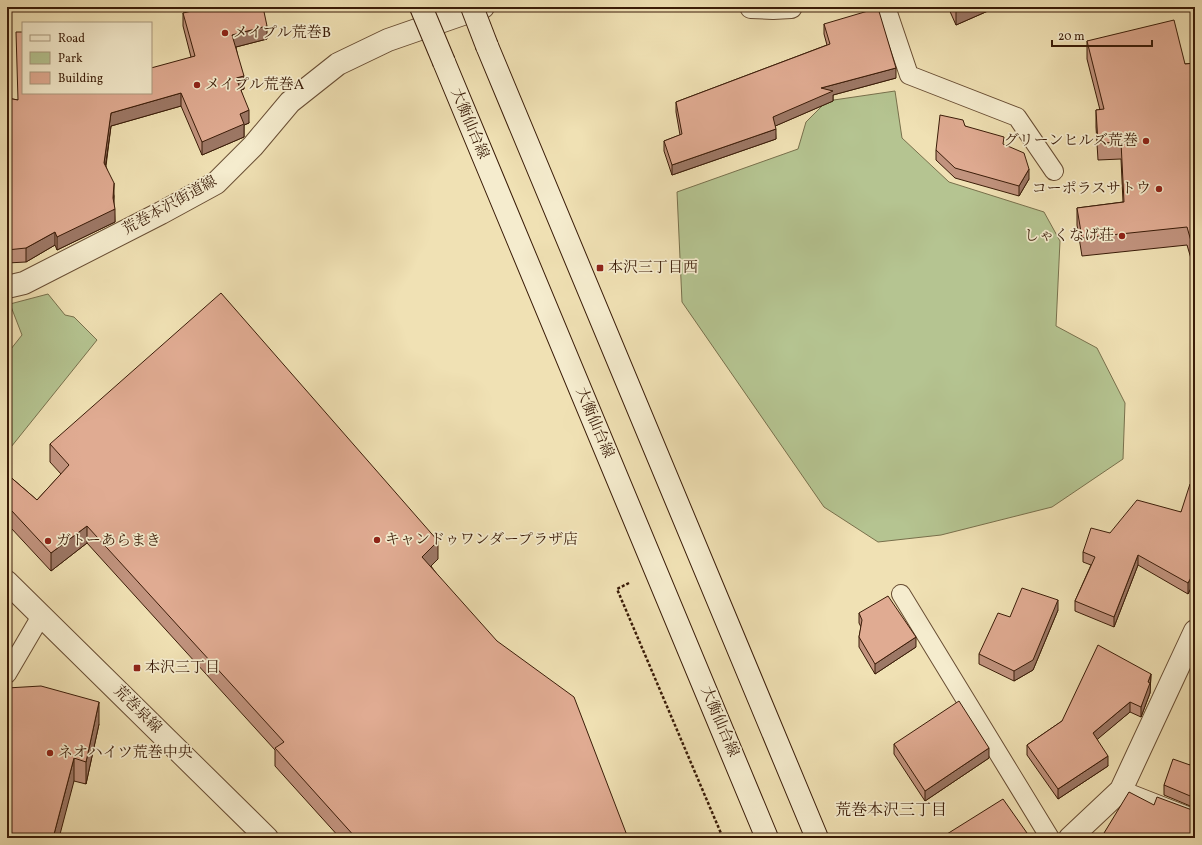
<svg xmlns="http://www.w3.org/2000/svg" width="1202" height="845" viewBox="0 0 1202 845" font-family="Vollkorn,'Noto Serif JP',serif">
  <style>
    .green { fill: #b5c491; stroke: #78704c }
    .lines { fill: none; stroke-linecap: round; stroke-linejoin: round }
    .service-casing { stroke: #684d33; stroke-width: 20 }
    .minor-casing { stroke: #684d33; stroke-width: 24 }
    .tertiary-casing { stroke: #684d33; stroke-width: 24 }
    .secondary-casing { stroke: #3a1c08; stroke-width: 24 }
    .path { stroke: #3a1c08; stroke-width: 2.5; stroke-dasharray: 3 2; stroke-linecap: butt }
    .service { stroke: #f5ecce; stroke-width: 18 }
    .minor { stroke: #f5ecce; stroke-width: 22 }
    .tertiary { stroke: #f5ecce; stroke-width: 22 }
    .secondary { stroke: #f5ecce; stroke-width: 22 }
    .secondary-bridge-casing { stroke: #3a1c08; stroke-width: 24; stroke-linecap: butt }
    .secondary-bridge { stroke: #f5ecce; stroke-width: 22 }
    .wall { fill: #c1937e; stroke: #3a1c08 }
    .shaded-wall { fill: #9d7866; stroke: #3a1c08 }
    .building { fill: #e0ab92; stroke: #3a1c08 }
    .poi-dot { fill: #8f2418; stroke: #f5ecce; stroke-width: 1.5 }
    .labels { text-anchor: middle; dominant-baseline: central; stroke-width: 3.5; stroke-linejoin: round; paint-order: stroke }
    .poi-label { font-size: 15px; fill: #3a1c08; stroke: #f5ecce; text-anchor: start }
    .street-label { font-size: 15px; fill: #3a1c08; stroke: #f5ecce }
    .neighbourhood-label { font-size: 16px; fill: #3a1c08; stroke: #f5ecce }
  </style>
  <rect width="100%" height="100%" fill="#f0e1b4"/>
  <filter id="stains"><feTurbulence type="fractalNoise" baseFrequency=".005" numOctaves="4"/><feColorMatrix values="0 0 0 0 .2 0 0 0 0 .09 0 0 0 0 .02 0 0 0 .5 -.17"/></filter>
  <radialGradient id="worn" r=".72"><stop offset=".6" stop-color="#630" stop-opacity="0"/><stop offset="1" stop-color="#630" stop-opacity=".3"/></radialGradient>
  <!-- green -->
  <g class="green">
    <path d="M895 91 902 138 949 182 1044 212 1060 241 1056 326 1097 348 1125 403 1123 459 1052 507 941 535 878 542 824 507 682 302 677 192 798 149 806 122 827 101Z"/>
    <path d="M48 294 65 315 74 317 97 340 7 452V354L22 335 10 304Z"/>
  </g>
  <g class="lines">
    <!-- service casing -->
    <g class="service-casing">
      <g id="service">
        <path d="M886 7 909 75 1017 117 1054 171"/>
        <path d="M901 594 1050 838"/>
        <path d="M7 674 41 616"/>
        <path d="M1121 790 1195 819"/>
      </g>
    </g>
    <!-- minor casing -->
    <g class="minor-casing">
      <g id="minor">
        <path d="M751 7 773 8 791 7"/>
        <path d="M7 287 24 283 161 213 216 183 253 146 290 102 338 64 388 40 483 7"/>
        <path d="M1070 838 1121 790 1195 631"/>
      </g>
    </g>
    <!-- tertiary casing -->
    <g class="tertiary-casing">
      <path id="tertiary" d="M7 582 267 838"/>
    </g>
    <!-- secondary casing -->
    <g class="secondary-casing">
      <g id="secondary">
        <path d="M487 46 817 838"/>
        <path d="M444 62 767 838"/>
      </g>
    </g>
    <!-- path -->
    <path class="path" d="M629 583 617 589 723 838"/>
    <!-- service -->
    <use href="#service" class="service"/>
    <!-- minor -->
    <use href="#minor" class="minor"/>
    <!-- tertiary -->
    <use href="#tertiary" class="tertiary"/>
    <!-- secondary -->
    <use href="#secondary" class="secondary"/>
    <!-- secondary-bridge casing -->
    <g class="secondary-bridge-casing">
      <g id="secondary-bridge">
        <path d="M421 7 444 62"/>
        <path d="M472 7 487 46"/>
      </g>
    </g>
    <!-- secondary-bridge -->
    <use href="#secondary-bridge" class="secondary-bridge"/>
  </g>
  <!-- wall -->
  <g class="wall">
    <path d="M948 7H997L956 25Z"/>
    <path d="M263 11 267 39 236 47 244 89 241 90 249 123 244 125V137L202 155 181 106 111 126 106 166 114 196V203L115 222 57 250 55 245 26 262 7 263V98L18 100 23 93H151L191 57 183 26V13Z"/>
    <path d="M824 24 896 78 833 95V101L775 126 776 139 672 175 664 151V141L680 135 676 112V102L827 45 824 34Z"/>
    <path d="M1087 41 1185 64 1195 63V272L1187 245 1082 256 1077 225V208L1123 202 1121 159 1098 160 1096 127V110H1100L1087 59Z"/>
    <path d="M965 126 1004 145 1029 179 1019 196 955 178 936 160V150Z"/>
    <path d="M50 444 438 559 431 566 628 838H340L275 766V750L87 543 51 571 11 528 9 530 7 528V474L37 500 61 474 50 462Z"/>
    <path d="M1195 486V580L1188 594 1138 565 1114 627 1075 611V601L1091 565 1083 562V552L1110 533 1181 512Z"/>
    <path d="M1058 610 1033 670 1014 681 979 664V654L1010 617Z"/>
    <path d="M859 613 916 647 875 674 859 647V637L861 627 859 623Z"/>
    <path d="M1151 674 1150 693 1141 717 1130 712 1097 739 1108 766 1058 799 1027 755V745L1062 721Z"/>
    <path d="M99 724 86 784 74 781 7 838Z"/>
    <path d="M894 744 989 758 925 801 894 754Z"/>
    <path d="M1195 751V808L1164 795V785L1190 765Z"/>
  </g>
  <!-- shaded-wall -->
  <g class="shaded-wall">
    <path d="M261 7H277L261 12Z"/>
    <path d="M964 7H997L956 25V10Z"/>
    <path d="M267 26V39L232 48V35Z"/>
    <path d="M896 68V78L833 95V101L773 127V117L821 88Z"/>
    <path d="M244 76V89L236 91V78Z"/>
    <path d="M181 93V106L111 126 104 176V163L111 113Z"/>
    <path d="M249 110V123L244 125V137L202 155V142L240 114Z"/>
    <path d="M776 129V139L672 175V165Z"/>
    <path d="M1029 169V179L1019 196V186Z"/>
    <path d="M114 183V196L113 210 115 209V222L57 250V237L113 198Z"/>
    <path d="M55 232V245L26 262V248Z"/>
    <path d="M11 510V528L9 530V512Z"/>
    <path d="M87 526V543L51 571V553Z"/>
    <path d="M438 541V559L422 575V557Z"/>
    <path d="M1138 555V565L1114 627V617Z"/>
    <path d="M1195 570V580L1188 594V583Z"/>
    <path d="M1058 600V610L1033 670 1014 681V671Z"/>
    <path d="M916 637V647L875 674V664Z"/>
    <path d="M1151 674 1150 693 1141 717V707L1148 682Z"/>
    <path d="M99 702V724L86 784V762Z"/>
    <path d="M1130 702V712L1093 743V733Z"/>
    <path d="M989 748V758L925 801V791Z"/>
    <path d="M1108 756V766L1058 799V789Z"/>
    <path d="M74 758V781L59 838H53Z"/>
    <path d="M1027 833V838H1020Z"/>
  </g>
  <!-- building -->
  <g class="building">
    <path d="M192 7H263L267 26 232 35 244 76 236 78 249 110 240 114 244 124 202 142 181 93 111 113 104 163 114 183 113 198 115 209 57 237 55 232 26 248 7 250V98L18 100 16 32H23V93H151V68L195 56 183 13 192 11Z"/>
    <path d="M954 7H964L956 10Z"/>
    <path d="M878 8 896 68 821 88 833 91 773 117 776 129 672 165 664 141 682 134 676 102 830 44 824 24Z"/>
    <path d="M1174 20 1185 64 1195 63V255L1187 227 1082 238 1077 208 1124 202 1121 142 1098 143 1096 110 1104 109 1087 41Z"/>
    <path d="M940 115 963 120 965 126 1004 137 1003 144 1024 153 1029 169 1019 186 955 168 936 150Z"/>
    <path d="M221 293 438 541 422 557 497 641 574 697 628 838H356L275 748 284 742 87 526 51 553 11 510 9 512 7 510V474L37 500 69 465 50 444Z"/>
    <path d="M1190 484 1195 486V570L1188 583 1138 555 1114 617 1075 601 1095 557 1083 552 1091 528 1110 533 1137 500 1181 512Z"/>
    <path d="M1022 588 1058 600 1033 660 1014 671 979 654 998 613 1010 617Z"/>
    <path d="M888 596 916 637 875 664 859 637 862 620 859 613Z"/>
    <path d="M1098 645 1151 674 1148 682 1150 683 1141 707 1130 702 1093 733 1108 756 1058 789 1027 745 1062 721Z"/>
    <path d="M41 686 99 702 86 762 74 758 53 838H7V688Z"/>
    <path d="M959 701 989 748 925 791 894 744Z"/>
    <path d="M1195 751V798L1164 785 1173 759 1190 765Z"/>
    <path d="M1129 792 1154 805 1157 797 1192 810 1195 811V838H1101Z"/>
    <path d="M1003 799 1027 833 1020 838H950L947 834Z"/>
  </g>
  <!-- markers -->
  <g class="poi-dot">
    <circle cx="225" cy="33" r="4"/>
    <circle cx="197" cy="85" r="4"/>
    <circle cx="1146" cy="141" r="4"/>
    <circle cx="1159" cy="189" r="4"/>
    <circle cx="1122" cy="236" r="4"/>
    <rect x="596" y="264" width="8" height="8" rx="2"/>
    <circle cx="377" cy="540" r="4"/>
    <circle cx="48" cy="541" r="4"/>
    <rect x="133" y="664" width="8" height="8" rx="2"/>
    <circle cx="50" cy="753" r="4"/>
  </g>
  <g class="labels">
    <!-- poi labels -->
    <g class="poi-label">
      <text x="233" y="33">メイプル荒巻B</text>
      <text x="205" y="85">メイプル荒巻A</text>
      <text x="1138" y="141" text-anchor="end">グリーンヒルズ荒巻</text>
      <text x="1151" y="189" text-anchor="end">コーポラスサトウ</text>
      <text x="1114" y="236" text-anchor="end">しゃくなげ荘</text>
      <text x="608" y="268">本沢三丁目西</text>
      <text x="385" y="540">キャンドゥワンダープラザ店</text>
      <text x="56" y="541">ガトーあらまき</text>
      <text x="145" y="668">本沢三丁目</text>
      <text x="58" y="753">ネオハイツ荒巻中央</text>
    </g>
    <!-- street labels -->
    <g class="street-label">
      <text transform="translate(469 124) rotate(67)">大衡仙台線</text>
      <text transform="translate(170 206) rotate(-29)">荒巻本沢街道線</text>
      <text transform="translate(594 423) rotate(67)">大衡仙台線</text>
      <text transform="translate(137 710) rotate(45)">荒巻泉線</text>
      <text transform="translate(719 722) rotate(67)">大衡仙台線</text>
    </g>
    <!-- neighbourhood labels -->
    <g class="neighbourhood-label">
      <text x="891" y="811">荒巻本沢三丁目</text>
    </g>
  </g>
  <!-- margin -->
  <rect width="1202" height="845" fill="none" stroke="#f0e1b4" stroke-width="24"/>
  <rect x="8" y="8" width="1186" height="829" fill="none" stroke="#3a1c08" stroke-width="2"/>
  <rect x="12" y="12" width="1178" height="821" fill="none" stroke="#3a1c08"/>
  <!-- legend -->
  <rect x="22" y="22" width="130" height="72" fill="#f5ecce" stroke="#aa997f"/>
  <rect x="30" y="35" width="20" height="6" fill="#f5ecce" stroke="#aa997f"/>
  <text x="58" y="42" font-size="12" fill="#3a1c08">Road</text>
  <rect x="30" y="52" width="20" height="12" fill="#b5c491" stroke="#aa997f"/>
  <text x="58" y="62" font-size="12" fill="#3a1c08">Park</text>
  <rect x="30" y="72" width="20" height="12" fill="#e0ab92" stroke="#aa997f"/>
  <text x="58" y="82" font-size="12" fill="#3a1c08">Building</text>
  <!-- scale -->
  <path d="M1052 40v6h100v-6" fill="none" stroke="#3a1c08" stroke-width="2"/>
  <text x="1058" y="40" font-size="12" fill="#3a1c08" stroke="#f5ecce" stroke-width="3" paint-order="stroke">20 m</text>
  <rect width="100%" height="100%" filter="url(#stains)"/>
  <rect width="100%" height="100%" fill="url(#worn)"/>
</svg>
